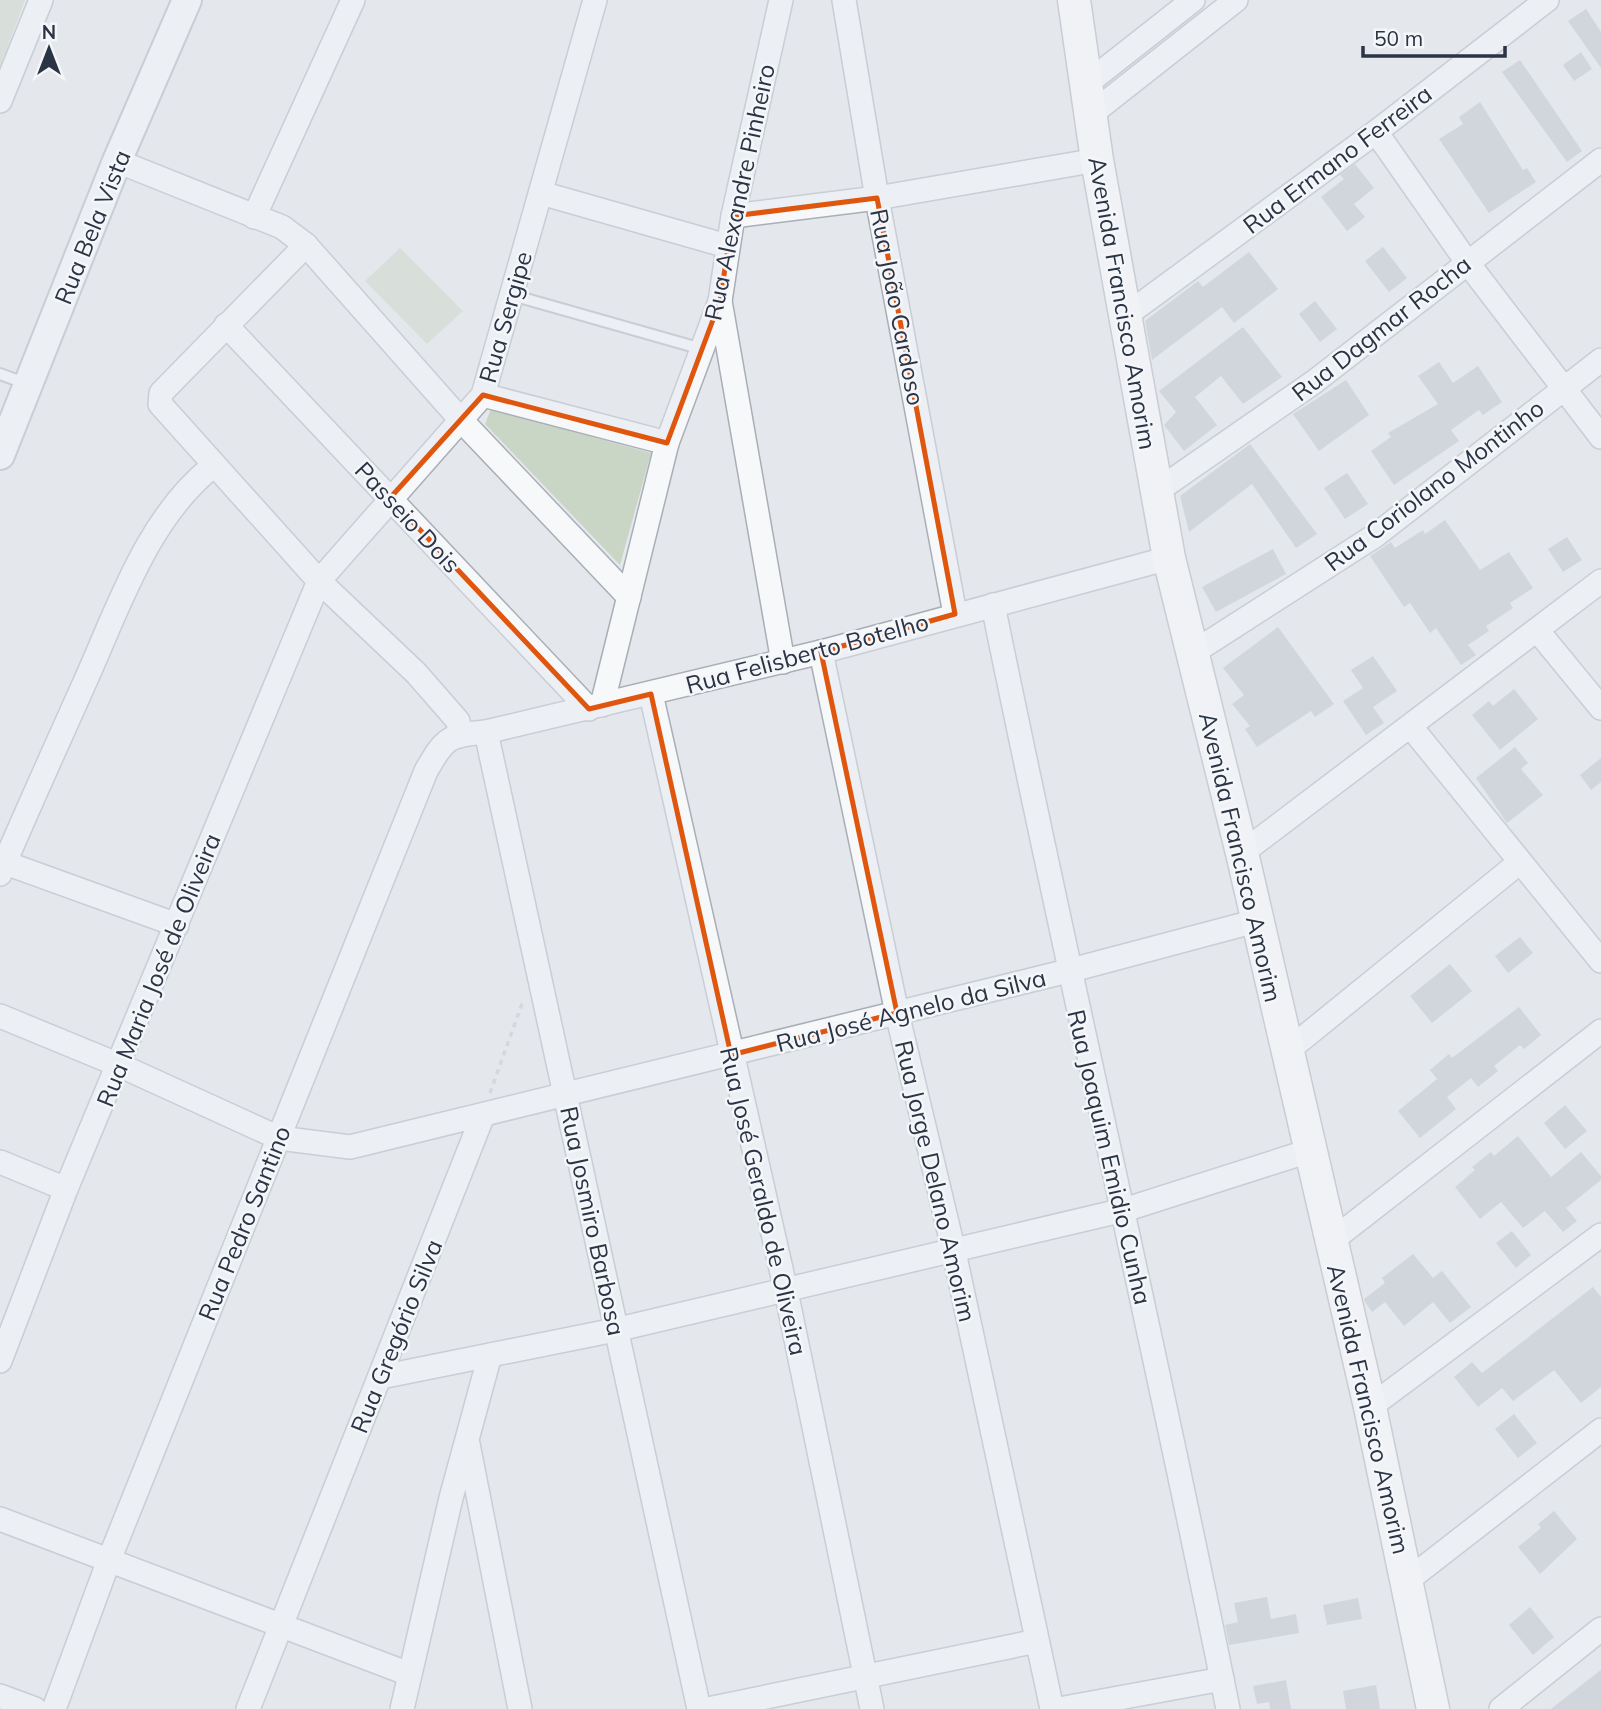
<svg xmlns="http://www.w3.org/2000/svg" width="1601" height="1709" viewBox="0 0 1601 1709" font-family="Mulish,sans-serif">
  <style>
    .green { fill: #c9d6c5 }
    .building { fill: #bbc0ca }
    .lines { fill: none; stroke-linecap: round; stroke-linejoin: round }
    .service-casing { stroke: #a9aeb7; stroke-width: 14 }
    .minor-casing { stroke: #a9aeb7; stroke-width: 26 }
    .tertiary-casing { stroke: #a9aeb7; stroke-width: 32 }
    .secondary-casing { stroke: #a9aeb7; stroke-width: 35 }
    .path { stroke: #c2c5cb; stroke-width: 3.5; stroke-dasharray: 5 5; stroke-linecap: butt }
    .service { stroke: #f7f8fa; stroke-width: 10 }
    .minor { stroke: #f7f8fa; stroke-width: 23 }
    .tertiary { stroke: #f7f8fa; stroke-width: 28 }
    .secondary { stroke: #fff; stroke-width: 32 }
    .marked { fill: none; stroke: #df570f; stroke-width: 5; stroke-linejoin: round }
    .labels { text-anchor: middle; dominant-baseline: central; stroke-width: 5; stroke-linejoin: round; paint-order: stroke }
    .street-label { font-size: 24px; fill: #2b3445; stroke: #f4f6f9 }
  </style>
  <rect width="100%" height="100%" fill="#e4e7ec"/>
  <!-- green -->
  <g class="green">
    <path d="M0 0H25L0 67Z"/>
    <path d="M400 248 463 311 427 344 365 281Z"/>
    <path d="M491 409 651 453 620 565 485 424Z"/>
  </g>
  <!-- building -->
  <g class="building">
    <path d="M1586 9 1601 32V68L1568 21Z"/>
    <path d="M1581 52 1592 69 1574 81 1563 65Z"/>
    <path d="M1520 60 1582 151 1567 162 1502 72Z"/>
    <path d="M1480 102 1523 170 1527 168 1536 182 1489 213 1439 139 1463 124 1459 117Z"/>
    <path d="M1355 164 1374 188 1354 204 1365 217 1347 231 1321 197 1344 179 1340 175Z"/>
    <path d="M1383 247 1407 278 1389 292 1365 261Z"/>
    <path d="M1249 252 1278 289 1234 323 1222 307 1152 360 1145 321 1198 281 1203 287Z"/>
    <path d="M1315 301 1337 329 1320 342 1299 314Z"/>
    <path d="M1243 327 1282 377 1243 404 1221 376 1195 397 1217 425 1184 451 1164 425 1176 412 1159 391Z"/>
    <path d="M1439 362 1453 383 1478 366 1502 402 1483 415 1479 410 1451 430 1459 441 1394 485 1371 451 1391 437 1388 433 1438 404 1418 376Z"/>
    <path d="M1346 380 1369 415 1319 451 1293 414Z"/>
    <path d="M1250 444 1317 534 1296 548 1252 484 1189 532 1180 496Z"/>
    <path d="M1347 473 1368 504 1345 519 1324 488Z"/>
    <path d="M1445 520 1480 570 1509 552 1533 588 1510 603 1513 608 1486 626 1489 631 1468 645 1476 655 1461 665 1436 628 1430 633 1410 603 1404 607 1370 556 1391 542 1395 548 1423 530 1425 534Z"/>
    <path d="M1567 537 1582 560 1563 572 1548 549Z"/>
    <path d="M1273 549 1286 574 1216 612 1202 587Z"/>
    <path d="M1278 627 1334 704 1315 717 1311 711 1257 747 1245 729 1250 726 1232 704 1244 695 1223 668Z"/>
    <path d="M1373 656 1397 691 1373 707 1384 723 1366 735 1343 701 1363 688 1351 670Z"/>
    <path d="M1514 689 1538 719 1500 750 1472 715 1489 701 1493 706Z"/>
    <path d="M1515 747 1528 763 1521 769 1543 795 1507 823 1476 778Z"/>
    <path d="M1601 758V782L1591 790 1580 775Z"/>
    <path d="M1520 937 1533 953 1508 973 1495 956Z"/>
    <path d="M1450 964 1472 991 1432 1023 1410 996Z"/>
    <path d="M1519 1007 1541 1035 1524 1049 1520 1045 1494 1066 1498 1071 1478 1087 1471 1078 1447 1097 1456 1109 1420 1138 1398 1111 1437 1079 1430 1070 1449 1054 1452 1058Z"/>
    <path d="M1565 1105 1587 1131 1565 1149 1544 1123Z"/>
    <path d="M1518 1136 1551 1177 1581 1152 1601 1176V1180L1566 1208 1577 1221 1563 1232 1545 1211 1523 1228 1501 1202 1480 1219 1455 1187 1475 1170 1472 1167 1491 1152 1494 1156Z"/>
    <path d="M1512 1231 1531 1255 1516 1268 1496 1243Z"/>
    <path d="M1413 1254 1433 1278 1442 1271 1471 1307 1450 1323 1433 1302 1404 1326 1385 1302 1372 1312 1365 1302 1364 1299 1385 1283 1382 1278Z"/>
    <path d="M1593 1287 1601 1297V1387L1581 1403 1554 1370 1513 1401 1502 1388 1478 1407 1454 1377 1472 1362 1482 1373Z"/>
    <path d="M1514 1414 1537 1443 1518 1458 1495 1429Z"/>
    <path d="M1554 1511 1577 1539 1540 1574 1518 1547 1541 1528 1538 1524Z"/>
    <path d="M1267 1597 1271 1619 1296 1614 1299 1633 1229 1645 1225 1625 1238 1622 1234 1603Z"/>
    <path d="M1358 1598 1362 1619 1327 1625 1323 1605Z"/>
    <path d="M1530 1607 1554 1637 1533 1655 1509 1625Z"/>
    <path d="M1601 1670V1709H1551L1584 1683Z"/>
    <path d="M1286 1680 1291 1709H1270L1269 1702 1257 1704 1253 1686Z"/>
    <path d="M1376 1685 1380 1709H1346L1343 1691Z"/>
  </g>
  <g class="lines">
    <!-- service casing -->
    <g class="service-casing">
      <g id="service">
        <path d="M512 295 702 349"/>
        <path d="M0 374 27 384"/>
      </g>
    </g>
    <!-- minor casing -->
    <g class="minor-casing">
      <g id="minor">
        <path d="M844 0 877 198 955 614"/>
        <path d="M1085 85 1193 0"/>
        <path d="M0 101 41 0"/>
        <path d="M1090 115 1236 0"/>
        <path d="M1376 132 1467 262 1601 437"/>
        <path d="M117 161 282 227 306 245 460 419 629 597"/>
        <path d="M541 193 727 246"/>
        <path d="M733 216 877 198 1097 160"/>
        <path d="M254 217 353 0"/>
        <path d="M306 245 161 393 160 404 319 581 416 673 458 721 460 734"/>
        <path d="M720 301 783 662"/>
        <path d="M1125 316 1376 132 1547 0"/>
        <path d="M226 325 589 709"/>
        <path d="M483 395 667 443"/>
        <path d="M1157 491 1314 382 1601 160"/>
        <path d="M993 605C1068 974 1154 1340 1228 1709"/>
        <path d="M1537 630 1601 708"/>
        <path d="M821 652 897 1013 954 1252 1052 1709"/>
        <path d="M1194 652 1376 535 1601 360"/>
        <path d="M651 694 786 1291 872 1709"/>
        <path d="M602 705 667 443 720 301 733 216 781 0"/>
        <path d="M1411 727 1601 961"/>
        <path d="M486 732 699 1709"/>
        <path d="M1242 853 1601 581"/>
        <path d="M0 861 177 925"/>
        <path d="M0 874C27 810 56 747 84 684 118 609 147 518 213 466"/>
        <path d="M0 1016 119 1065 279 1138 350 1147 1068 971 1256 921"/>
        <path d="M1286 1052 1520 862"/>
        <path d="M0 1162 66 1189"/>
        <path d="M1330 1242 1601 1031"/>
        <path d="M0 1361 66 1189 319 581 483 395 595 0"/>
        <path d="M381 1377 615 1330 1124 1210 1309 1151"/>
        <path d="M1370 1407 1601 1235"/>
        <path d="M468 1444 520 1709"/>
        <path d="M0 1519 409 1674"/>
        <path d="M1408 1580 1601 1430"/>
        <path d="M0 1696 35 1709"/>
        <path d="M54 1709 109 1560 426 771C445 738 448 735 486 732L821 652 1169 558"/>
        <path d="M248 1709 483 1115"/>
        <path d="M402 1709 451 1498 490 1355"/>
        <path d="M708 1709 1037 1641"/>
        <path d="M1059 1709 1222 1679"/>
        <path d="M1501 1709 1601 1629"/>
      </g>
    </g>
    <!-- tertiary casing -->
    <g class="tertiary-casing">
      <path id="tertiary" d="M0 455 117 161 187 0"/>
    </g>
    <!-- secondary casing -->
    <g class="secondary-casing">
      <path id="secondary" d="M1074 0 1097 160 1169 558 1242 853 1370 1407 1433 1709"/>
    </g>
    <!-- path -->
    <path class="path" d="M490 1093 523 1001"/>
    <!-- service -->
    <use href="#service" class="service"/>
    <!-- minor -->
    <use href="#minor" class="minor"/>
    <!-- tertiary -->
    <use href="#tertiary" class="tertiary"/>
    <!-- secondary -->
    <use href="#secondary" class="secondary"/>
  </g>
  <!-- marked area -->
  <path d="M0 0H1601V1709H0ZM877 198 955 614 821 652 897 1013 731 1055 651 694 589 709 390 498 483 395 667 443 720 301 733 216Z" fill="#e4e7ec" fill-opacity=".55" fill-rule="evenodd"/>
  <path class="marked" d="M877 198 955 614 821 652 897 1013 731 1055 651 694 589 709 390 498 483 395 667 443 720 301 733 216Z"/>
  <g class="labels">
    <!-- street labels -->
    <g class="street-label">
      <text transform="translate(1337 159) rotate(-37)">Rua Ermano Ferreira</text>
      <text transform="translate(739 192) rotate(-78)">Rua Alexandre Pinheiro</text>
      <text transform="translate(92 227) rotate(-68)">Rua Bela Vista</text>
      <text transform="translate(1123 303) rotate(80)">Avenida Francisco Amorim</text>
      <text transform="translate(898 307) rotate(79)">Rua João Cardoso</text>
      <text transform="translate(505 317) rotate(-74)">Rua Sergipe</text>
      <text transform="translate(1381 328) rotate(-38)">Rua Dagmar Rocha</text>
      <text transform="translate(1434 485) rotate(-37)">Rua Coriolano Montinho</text>
      <text transform="translate(408 517) rotate(47)">Passeio Dois</text>
      <text transform="translate(807 653) rotate(-15)">Rua Felisberto Botelho</text>
      <text transform="translate(1241 857) rotate(77)">Avenida Francisco Amorim</text>
      <text transform="translate(158 970) rotate(-68)">Rua Maria José de Oliveira</text>
      <text transform="translate(911 1010) rotate(-14)">Rua José Agnelo da Silva</text>
      <text transform="translate(1110 1157) rotate(77)">Rua Joaquim Emidio Cunha</text>
      <text transform="translate(936 1181) rotate(77)">Rua Jorge Delano Amorim</text>
      <text transform="translate(764 1201) rotate(77)">Rua José Geraldo de Oliveira</text>
      <text transform="translate(593 1221) rotate(78)">Rua Josmiro Barbosa</text>
      <text transform="translate(244 1223) rotate(-68)">Rua Pedro Santino</text>
      <text transform="translate(396 1336) rotate(-68)">Rua Gregório Silva</text>
      <text transform="translate(1369 1409) rotate(77)">Avenida Francisco Amorim</text>
    </g>
  </g>
  <!-- north arrow -->
  <g transform="translate(49 49)" stroke="#f4f6f9" stroke-width="5" paint-order="stroke">
  <path d="M0-5L12 26L0 18L-12 26Z" fill="#2b3445"/>
  <text y="-10" font-size="19" font-weight="bold" text-anchor="middle" fill="#2b3445">N</text>
  </g>
  <!-- scale -->
  <path d="M1363 46v10h142v-10" fill="none" stroke="#2b3445" stroke-width="3.5"/>
  <text x="1374" y="46" font-size="21" fill="#2b3445" stroke="#f4f6f9" stroke-width="5" paint-order="stroke">50 m</text>
</svg>
